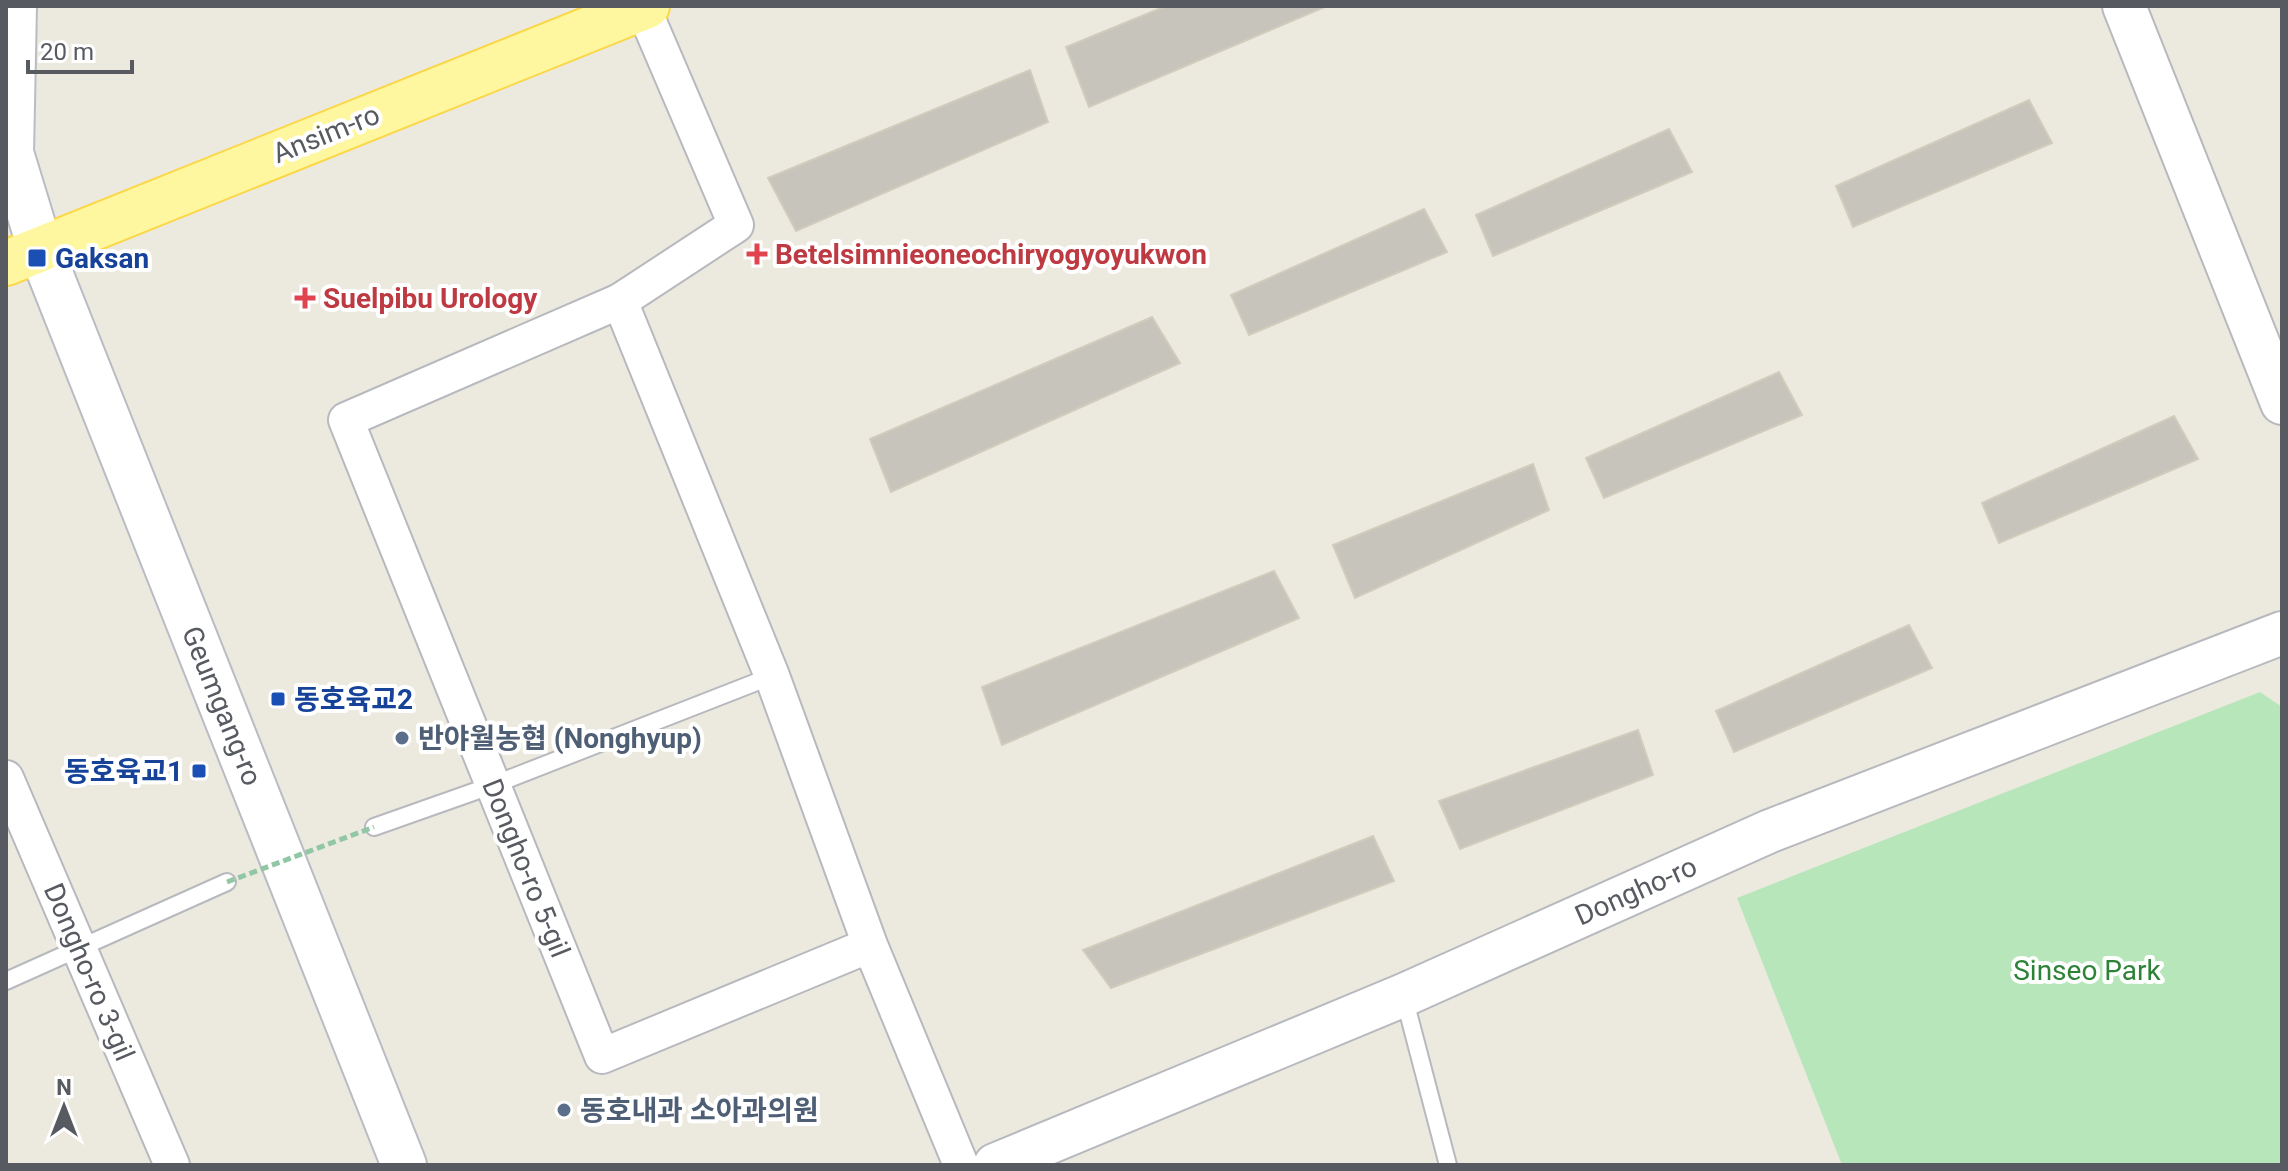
<svg xmlns="http://www.w3.org/2000/svg" width="2288" height="1171" viewBox="0 0 2288 1171" font-family="Roboto,'Noto Sans KR',sans-serif">
  <style>
    .green { fill: #b8e6bb }
    .building { fill: #c7c4bb; stroke: #d1ccbc; stroke-width: 2 }
    .lines { fill: none; stroke-linecap: round; stroke-linejoin: round }
    .service-casing { stroke: #b7b9bf; stroke-width: 20 }
    .minor-casing { stroke: #b7b9bf; stroke-width: 38 }
    .tertiary-casing { stroke: #b7b9bf; stroke-width: 46 }
    .secondary-casing { stroke: #b9bcc4; stroke-width: 48 }
    .primary-casing { stroke: #fbd748; stroke-width: 48 }
    .service { stroke: #fff; stroke-width: 16 }
    .minor { stroke: #fff; stroke-width: 34 }
    .tertiary { stroke: #fff; stroke-width: 42 }
    .secondary { stroke: #fff; stroke-width: 44 }
    .primary { stroke: #fff7a0; stroke-width: 44 }
    .path-bridge { stroke: #91c7a4; stroke-width: 5; stroke-dasharray: 8 4; stroke-linecap: butt }
    .health-dot { fill: #e0444e; stroke: #fff; stroke-width: 3 }
    .transit-dot { fill: #1a4fb4; stroke: #fff; stroke-width: 3 }
    .service-dot { fill: #5c6f8a; stroke: #fff; stroke-width: 3 }
    .labels { text-anchor: middle; dominant-baseline: central; stroke-width: 8; stroke-linejoin: round; paint-order: stroke }
    .street-label { font-size: 28px; fill: #575b61; stroke: #fff }
    .health-label { font-size: 28px; font-weight: bold; fill: #be3a42; stroke: #fff; text-anchor: start }
    .transit-label { font-size: 28px; font-weight: bold; fill: #164399; stroke: #fff; text-anchor: start }
    .service-label { font-size: 28px; font-weight: bold; fill: #4e5e75; stroke: #fff; text-anchor: start }
    .park-label { font-size: 28px; fill: #2e8238; stroke: #fff }
  </style>
  <rect width="100%" height="100%" fill="#eceade"/>
  <!-- green -->
  <path class="green" d="M2260 692 2282 707V1165H1842L1737 898Z"/>
  <!-- building -->
  <g class="building">
    <path d="M1166 6H1327L1089 107 1066 47Z"/>
    <path d="M1030 70 1048 122 796 231 768 178Z"/>
    <path d="M2029 100 2052 143 1853 227 1836 186Z"/>
    <path d="M1669 129 1692 172 1493 256 1476 215Z"/>
    <path d="M1424 209 1447 252 1249 335 1231 295Z"/>
    <path d="M1152 317 1180 363 891 492 870 439Z"/>
    <path d="M1779 372 1802 415 1604 498 1586 458Z"/>
    <path d="M2174 416 2198 459 1999 543 1982 503Z"/>
    <path d="M1533 464 1549 510 1355 598 1333 545Z"/>
    <path d="M1274 571 1299 618 1002 745 982 687Z"/>
    <path d="M1909 625 1932 668 1734 752 1716 711Z"/>
    <path d="M1638 730 1653 775 1460 849 1439 801Z"/>
    <path d="M1373 836 1394 881 1111 988 1083 950Z"/>
  </g>
  <g class="lines">
    <!-- service casing -->
    <g class="service-casing">
      <g id="service">
        <path d="M374 827 493 785 772 676"/>
        <path d="M6 981 227 882"/>
        <path d="M1404 997 1448 1165"/>
      </g>
    </g>
    <!-- minor casing -->
    <g class="minor-casing">
      <g id="minor">
        <path d="M620 301 736 225 643 8"/>
        <path d="M6 778 172 1165"/>
        <path d="M870 945 602 1056 346 420 620 301 772 676 870 945 961 1165"/>
      </g>
    </g>
    <!-- tertiary casing -->
    <g class="tertiary-casing">
      <g id="tertiary">
        <path d="M2124 6 2282 403"/>
        <path d="M995 1165 1404 995 1770 831 2282 633"/>
      </g>
    </g>
    <!-- secondary casing -->
    <g class="secondary-casing">
      <path id="secondary" d="M14 6 11 153 40 248 404 1165"/>
    </g>
    <!-- primary casing -->
    <g class="primary-casing">
      <path id="primary" d="M6 263 647 6"/>
    </g>
    <!-- service -->
    <use href="#service" class="service"/>
    <!-- minor -->
    <use href="#minor" class="minor"/>
    <!-- tertiary -->
    <use href="#tertiary" class="tertiary"/>
    <!-- secondary -->
    <use href="#secondary" class="secondary"/>
    <!-- primary -->
    <use href="#primary" class="primary"/>
    <!-- path-bridge -->
    <path class="path-bridge" d="M227 882 374 827"/>
  </g>
  <!-- markers -->
  <g class="health-dot">
    <path d="M753 242h8v8h8v8h-8v8h-8v-8h-8v-8h8z"/>
    <path d="M301 286h8v8h8v8h-8v8h-8v-8h-8v-8h8z"/>
  </g>
  <g class="transit-dot">
    <rect x="27" y="248" width="20" height="20" rx="4"/>
    <rect x="270" y="691" width="16" height="16" rx="4"/>
    <rect x="191" y="763" width="16" height="16" rx="4"/>
  </g>
  <g class="service-dot">
    <circle cx="402" cy="738" r="8"/>
    <circle cx="564" cy="1110" r="8"/>
  </g>
  <g class="labels">
    <!-- street labels -->
    <g class="street-label">
      <text transform="translate(326 134) rotate(-22)">Ansim-ro</text>
      <text transform="translate(222 706) rotate(68)">Geumgang-ro</text>
      <text transform="translate(526 868) rotate(68)">Dongho-ro 5-gil</text>
      <text transform="translate(1636 891) rotate(-24)">Dongho-ro</text>
      <text transform="translate(89 972) rotate(67)">Dongho-ro 3-gil</text>
    </g>
    <!-- health labels -->
    <g class="health-label">
      <text x="775" y="254">Betelsimnieoneochiryogyoyukwon</text>
      <text x="323" y="298">Suelpibu Urology</text>
    </g>
    <!-- transit labels -->
    <g class="transit-label">
      <text x="55" y="258">Gaksan</text>
      <text x="294" y="699">동호육교2</text>
      <text x="183" y="771" text-anchor="end">동호육교1</text>
    </g>
    <!-- service labels -->
    <g class="service-label">
      <text x="418" y="738">반야월농협 (Nonghyup)</text>
      <text x="580" y="1110">동호내과 소아과의원</text>
    </g>
    <!-- park labels -->
    <g class="park-label">
      <text x="2087" y="970">Sinseo Park</text>
    </g>
  </g>
  <!-- border -->
  <rect width="2288" height="1171" fill="none" stroke="#575b61" stroke-width="16"/>
  <!-- north arrow -->
  <g transform="translate(64 1107)" stroke="#ffffff" stroke-width="6" paint-order="stroke">
  <path d="M0-6L14 30L0 20L-14 30Z" fill="#575b61"/>
  <text y="-12" font-size="22" font-weight="bold" text-anchor="middle" fill="#575b61">N</text>
  </g>
  <!-- scale -->
  <path d="M28 60v12h104v-12" fill="none" stroke="#575b61" stroke-width="4"/>
  <text x="40" y="60" font-size="24" fill="#575b61" stroke="#ffffff" stroke-width="6" paint-order="stroke">20 m</text>
</svg>
